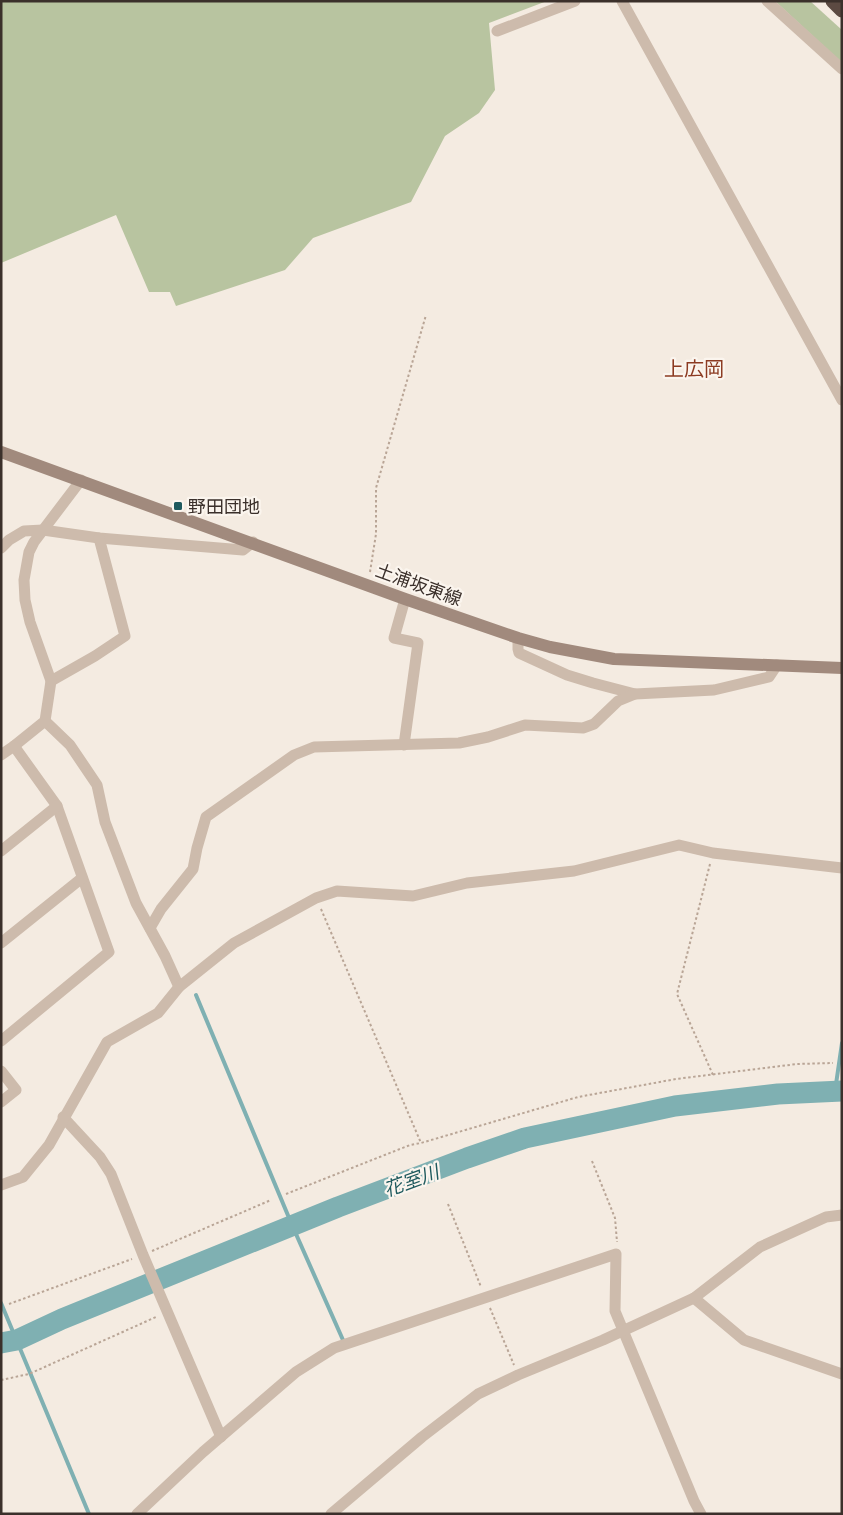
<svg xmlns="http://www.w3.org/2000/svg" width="843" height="1515" viewBox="0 0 843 1515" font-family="'Golos Text','Noto Sans JP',sans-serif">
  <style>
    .green { fill: #b8c4a0 }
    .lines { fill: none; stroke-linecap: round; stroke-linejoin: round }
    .stream { stroke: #7fb0b2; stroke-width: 4 }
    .river { stroke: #7fb0b2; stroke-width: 21 }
    .path { stroke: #b9a596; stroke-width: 2; stroke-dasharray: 2.5 2.5; stroke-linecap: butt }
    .street { stroke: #cdbbac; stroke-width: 11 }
    .secondary { stroke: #a18a7d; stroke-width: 12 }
    .highway { stroke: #5c4a42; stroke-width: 15 }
    .poi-dot { fill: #1f5a5e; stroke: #fbf5ee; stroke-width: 2 }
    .labels { text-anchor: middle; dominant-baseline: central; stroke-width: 4.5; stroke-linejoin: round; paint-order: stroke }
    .poi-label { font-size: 18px; fill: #3b302b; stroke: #fbf5ee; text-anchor: start }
    .street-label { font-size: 18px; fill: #3b302b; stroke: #fbf5ee }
    .water-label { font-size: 19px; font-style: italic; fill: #1f5a5e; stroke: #fbf5ee }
    .quarter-label { font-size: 20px; fill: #8c3b22; stroke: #fbf5ee }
  </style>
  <rect width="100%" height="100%" fill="#f4ebe1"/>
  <!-- green -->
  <g class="green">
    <path d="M1 1H547L489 23 495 90 479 113 445 136 411 202 313 238 285 270 176 306 170 292H149L116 215 1 263Z"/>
    <path d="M775 1H810L842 30V63Z"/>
  </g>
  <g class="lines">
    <!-- stream -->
    <g class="stream">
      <path d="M196 995 292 1225 343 1340"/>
      <path d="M835 1091 842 1043"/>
      <path d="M1 1303 89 1514"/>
    </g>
    <!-- river -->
    <path class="river" d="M1 1343 17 1340 62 1319 338 1207 467 1158 525 1138 675 1106 778 1094 842 1091"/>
    <!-- path -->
    <g class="path">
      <path d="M370 572 376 534V488L426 315"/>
      <path d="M710 864 677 994 713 1075"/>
      <path d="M321 909 421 1143"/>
      <path d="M592 1161 615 1218 617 1242"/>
      <path d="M286 1194 410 1145 421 1143 578 1097 676 1079 797 1064 833 1063"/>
      <path d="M448 1204 481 1287"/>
      <path d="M152 1251 271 1200"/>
      <path d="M9 1304 132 1259"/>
      <path d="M490 1308 514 1365"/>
      <path d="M1 1380 29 1374 156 1317"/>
    </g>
    <!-- street -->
    <g class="street">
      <path d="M622 1 842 400"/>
      <path d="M767 1 842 69"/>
      <path d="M497 31 575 1"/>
      <path d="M1 548 9 540 24 531 43 530 99 538 243 550 253 542"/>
      <path d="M518 638V649L519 653 567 675 593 683 635 694"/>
      <path d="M51 681 95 656 125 636 99 538"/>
      <path d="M45 721 70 745 97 785 105 822 136 903 165 956 179 987"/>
      <path d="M404 745 418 643 394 638 405 599"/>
      <path d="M14 746 45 721 51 681 30 622 25 600 24 580 29 552 34 542 81 480"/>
      <path d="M1 755 14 746 57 806 109 952 1 1041"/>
      <path d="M1 851 57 806"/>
      <path d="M150 928 161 909 193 869 197 848 206 817 294 755 314 747 459 743 488 737 525 725 583 728 594 724 618 701 635 694 714 690 769 677 777 665"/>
      <path d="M1 943 82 878"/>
      <path d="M1 1071 16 1090 1 1102"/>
      <path d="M63 1117 100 1157 111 1174 143 1255 221 1437"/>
      <path d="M1 1185 23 1177 49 1145 107 1042 158 1013 179 987 234 943 316 898 337 891 413 896 467 883 574 871 679 845 713 853 842 868"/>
      <path d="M694 1298 744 1340 842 1374"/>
      <path d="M137 1514 203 1452 296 1372 334 1348 616 1254 615 1311 694 1501 701 1514"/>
      <path d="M331 1514 422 1437 478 1394 518 1375 603 1340 694 1298 760 1247 826 1217 842 1215"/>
    </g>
    <!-- secondary -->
    <path class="secondary" d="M1 452 405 599 518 638 550 647 614 659 842 668"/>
    <!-- highway -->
    <path class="highway" d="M833 1 842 10"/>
  </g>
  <!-- markers -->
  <rect class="poi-dot" x="173" y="501" width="10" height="10" rx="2.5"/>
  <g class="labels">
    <!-- poi labels -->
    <g class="poi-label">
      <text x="188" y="506">野田団地</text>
    </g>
    <!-- street labels -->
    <g class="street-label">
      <text transform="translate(419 584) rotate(20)">土浦坂東線</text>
    </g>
    <!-- water labels -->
    <g class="water-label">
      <text transform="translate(411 1180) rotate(-20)">花室川</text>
    </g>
    <!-- quarter labels -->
    <g class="quarter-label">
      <text x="694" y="368">上広岡</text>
    </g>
  </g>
  <!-- border -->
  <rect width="843" height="1515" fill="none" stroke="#3b302b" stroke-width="5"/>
</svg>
